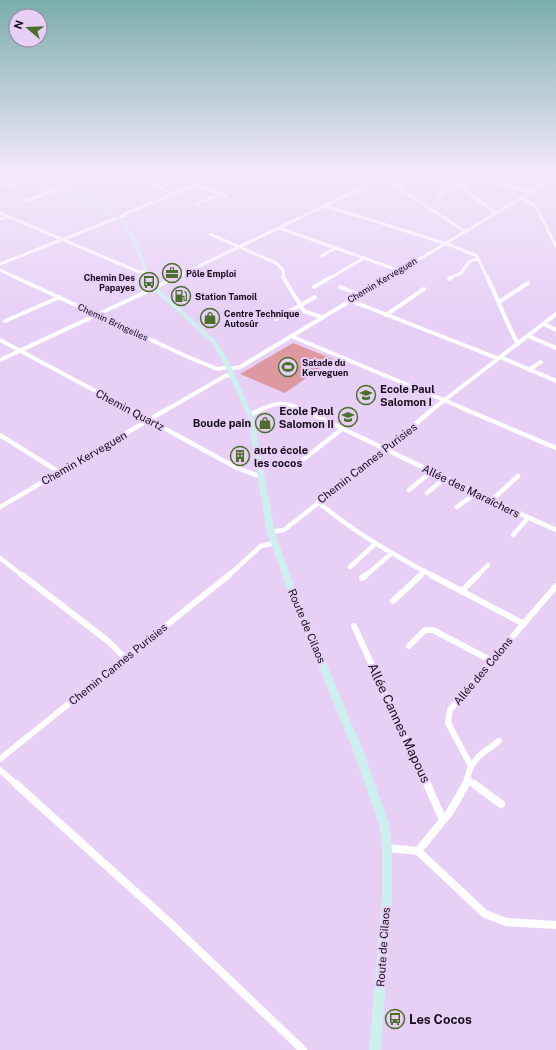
<svg xmlns="http://www.w3.org/2000/svg" width="556" height="1050" viewBox="0 0 556 1050" font-family="'Public Sans',sans-serif">
  <style>
    .green { fill: #de99a0 }
    .lines { fill: none; stroke-linecap: round; stroke-linejoin: round }
    .minor-far4 { stroke: #fff; stroke-width: 3 }
    .minor-far3 { stroke: #fff; stroke-width: 4 }
    .minor-far2 { stroke: #fff; stroke-width: 4.5 }
    .minor-far1 { stroke: #fff; stroke-width: 6 }
    .minor { stroke: #fff; stroke-width: 8 }
    .secondary { fill: #cdf0ef; fill-rule: evenodd }
    .labels { text-anchor: middle; dominant-baseline: central; stroke-width: 4; stroke-linejoin: round; paint-order: stroke }
    .far-poi-label { font-size: 9px; font-weight: bold; fill: #160e1b; stroke: #e7cff6; text-anchor: start }
    .far-street-label { font-size: 9px; fill: #160e1b; stroke: #e7cff6 }
    .poi-label { font-size: 11px; font-weight: bold; fill: #160e1b; stroke: #e7cff6; text-anchor: start }
    .street-label { font-size: 11px; fill: #160e1b; stroke: #e7cff6 }
    .near-street-label { font-size: 13px; fill: #160e1b; stroke: #e7cff6 }
    .near-poi-label { font-size: 13px; font-weight: bold; fill: #160e1b; stroke: #e7cff6; text-anchor: start }
  </style>
  <rect width="100%" height="100%" fill="#e7cff6"/>
  <!-- green -->
  <path class="green" d="M293 343 333 359 285 393 240 374Z"/>
  <g class="lines">
    <!-- minor-far4 -->
    <g class="minor-far4">
      <path d="M139 173 143 180 174 194"/>
      <path d="M376 173 464 231"/>
      <path d="M444 173 495 213"/>
      <path d="M537 173 556 178"/>
      <path d="M509 179 519 173"/>
      <path d="M483 180 530 192"/>
      <path d="M3 183 16 188"/>
      <path d="M0 184 25 174"/>
      <path d="M397 187 422 174 419 173"/>
      <path d="M438 195 458 184"/>
      <path d="M521 197 536 207 556 246"/>
      <path d="M25 201 62 188"/>
      <path d="M196 204 221 194"/>
      <path d="M326 206 444 243"/>
      <path d="M0 213 139 272H147"/>
      <path d="M124 214 197 185 226 196"/>
      <path d="M0 219 8 216"/>
      <path d="M279 228 398 270"/>
      <path d="M210 234 276 263 283 270 284 278"/>
      <path d="M445 243 477 256 487 278"/>
      <path d="M321 256 336 248"/>
      <path d="M0 264 125 215"/>
      <path d="M0 270 17 278"/>
      <path d="M174 278 383 178"/>
      <path d="M330 278 364 258"/>
      <path d="M388 278 556 177"/>
      <path d="M450 278 461 273 470 261 478 259"/>
    </g>
    <!-- minor-far3 -->
    <g class="minor-far3">
      <path d="M15 277 188 357 217 369 228 367"/>
      <path d="M283 277 304 311 321 317"/>
      <path d="M487 277C498 299 506 322 518 344"/>
      <path d="M449 279 452 277"/>
      <path d="M155 287 176 277"/>
      <path d="M314 287 331 277"/>
      <path d="M340 287 358 294"/>
      <path d="M349 300 497 358"/>
      <path d="M499 302 528 283"/>
      <path d="M386 315 424 289"/>
      <path d="M276 319 315 297"/>
      <path d="M5 321 60 297"/>
      <path d="M544 324 556 330"/>
      <path d="M291 336 465 409"/>
      <path d="M528 336 556 348"/>
      <path d="M0 340 129 409"/>
      <path d="M500 357 556 381"/>
      <path d="M0 360 148 291 156 289"/>
      <path d="M229 369 240 367 390 277"/>
      <path d="M529 370 541 362"/>
      <path d="M168 409 225 376 232 375"/>
      <path d="M262 409C278 402 284 402 301 409"/>
      <path d="M433 409 556 314"/>
    </g>
    <!-- minor-far2 -->
    <g class="minor-far2">
      <path d="M127 408 237 468 262 477"/>
      <path d="M299 408C385 448 469 491 556 530"/>
      <path d="M462 408 556 448"/>
      <path d="M250 415 264 408"/>
      <path d="M0 435 59 472"/>
      <path d="M300 462 342 429"/>
      <path d="M409 490 431 472"/>
      <path d="M427 493 444 479"/>
      <path d="M491 501 518 476"/>
      <path d="M318 502C354 532 392 554 433 576"/>
      <path d="M0 507 169 408"/>
      <path d="M457 507 475 494"/>
      <path d="M271 532 284 530 387 449 434 408"/>
      <path d="M513 535 528 518"/>
      <path d="M0 558 23 576"/>
      <path d="M350 567 375 544"/>
      <path d="M228 576 261 546 275 543"/>
      <path d="M365 576 392 553"/>
      <path d="M420 576 425 571"/>
      <path d="M477 576 488 565"/>
    </g>
    <!-- minor-far1 -->
    <g class="minor-far1">
      <path d="M22 575 108 641 125 658"/>
      <path d="M431 575 524 624"/>
      <path d="M362 578 366 575"/>
      <path d="M462 591 478 575"/>
      <path d="M393 601 421 575"/>
      <path d="M354 626 427 785"/>
      <path d="M409 646 425 630H433L492 661"/>
      <path d="M0 759 229 575"/>
      <path d="M471 766 479 756 499 741"/>
      <path d="M0 770 17 785"/>
      <path d="M468 780 475 785"/>
      <path d="M465 785 471 766 448 723 450 710 556 586"/>
    </g>
    <!-- minor -->
    <g class="minor">
      <path d="M16 784 169 922 303 1050"/>
      <path d="M427 784 443 820"/>
      <path d="M474 784 501 804"/>
      <path d="M387 848 418 851 450 812 466 784"/>
      <path d="M418 851 485 914 506 922 556 925"/>
    </g>
    <!-- secondary -->
    <path class="secondary" d="M22 173H28L47 180 95 201 119 216 125 222 133 234 149 272 158 288 216 341 228 360 253 415 275 532 295 589 364 753 389 824 392 848V895L381 1050H369L382 895V848L379 824 354 753 287 589 267 532 247 415 222 360 211 342 154 290 145 272 129 234 122 224 117 218 96 205 45 182Z"/>
  </g>
  <!-- sky -->
  <linearGradient id="sky" x2="0" y2="1"><stop stop-color="#7badaf"/><stop offset="0.54" stop-color="#f4e9fb"/><stop offset="1" stop-color="#f4e9fb" stop-opacity="0"/></linearGradient>
  <rect width="556" height="320" fill="url(#sky)"/>
  <!-- icons -->
  <defs>
    <g id="office-ring" transform="scale(1)"><circle r="9.5" fill="#e7cff6" stroke="#4b702b" stroke-width="1.5"/><path d="M-6-3h4V-5.5h4V-3h4V5H-6ZM-1-4.5V-3h2v-1.5ZM-6 0V1H6V0Z" fill="#4b702b"/></g>
    <g id="bus-ring" transform="scale(1)"><circle r="9.5" fill="#e7cff6" stroke="#4b702b" stroke-width="1.5"/><path d="M-5-6H5V4H4V6H2V4H-2V6H-4V4H-5ZM-3.5-4V0h7V-4ZM-3.5 1.2v1.5H-2V1.2ZM2 1.2v1.5H3.5V1.2Z" fill="#4b702b"/></g>
    <g id="fuel-ring" transform="scale(1)"><circle r="9.5" fill="#e7cff6" stroke="#4b702b" stroke-width="1.5"/><path d="M-5.5-6h7V0h2V4h1.3V-2.5L3-4.5l.8-.8L6-3V5H2.5V1h-1V6h-7ZM-4.2-4.7v3.2H.2V-4.7Z" fill="#4b702b"/></g>
    <g id="shop-ring" transform="scale(1)"><circle r="9.5" fill="#e7cff6" stroke="#4b702b" stroke-width="1.5"/><path d="M-5-2.5h2.3a2.7 3.5 0 0 1 5.4 0H5L5.5 6h-11ZM-1.5-2.5h3a1.5 2.3 0 0 0-3 0Z" fill="#4b702b"/></g>
    <g id="stadium-ring" transform="scale(1)"><circle r="9.5" fill="#e7cff6" stroke="#4b702b" stroke-width="1.5"/><path d="M0-5a6.5 5 0 1 0 0 10a6.5 5 0 1 0 0-10ZM-3.5-1.8h7v3.6h-7Z" fill="#4b702b"/></g>
    <g id="school-ring" transform="scale(1)"><circle r="9.5" fill="#e7cff6" stroke="#4b702b" stroke-width="1.5"/><path d="M0-5L7-2L0 1L-7-2ZM-4 1L0 2.5L4 1V4Q0 6-4 4Z" fill="#4b702b"/></g>
    <g id="building-ring" transform="scale(1)"><circle r="9.5" fill="#e7cff6" stroke="#4b702b" stroke-width="1.5"/><path d="M-4-6H4V6H1V3H-1V6H-4ZM-2.5-4.3h1.7v1.8h-1.7ZM.8-4.3h1.7v1.8H.8ZM-2.5-1h1.7V.8h-1.7ZM.8-1h1.7V.8H.8Z" fill="#4b702b"/></g>
  </defs>
  <g fill-rule="evenodd">
    <use href="#office-ring" x="172" y="273"/>
    <use href="#bus-ring" x="149" y="282"/>
    <use href="#fuel-ring" x="181" y="296"/>
    <use href="#shop-ring" x="210" y="318"/>
    <use href="#stadium-ring" x="288" y="367"/>
    <use href="#school-ring" x="366" y="395"/>
    <use href="#school-ring" x="348" y="417"/>
    <use href="#shop-ring" x="265" y="423"/>
    <use href="#building-ring" x="240" y="456"/>
    <use href="#bus-ring" x="395" y="1019"/>
  </g>
  <g class="labels">
    <!-- far-poi labels -->
    <g class="far-poi-label">
      <text x="186" y="273">Pôle Emploi</text>
      <text x="135" y="277" text-anchor="end">Chemin Des<tspan x="135" dy="10">Papayes</tspan></text>
      <text x="195" y="296">Station Tamoil</text>
      <text x="224" y="313">Centre Technique<tspan x="224" dy="10">Autosûr</tspan></text>
      <text x="302" y="362">Satade du<tspan x="302" dy="10">Kerveguen</tspan></text>
    </g>
    <!-- far-street labels -->
    <g class="far-street-label">
      <text transform="translate(382 280) rotate(-31)">Chemin Kerveguen</text>
      <text transform="translate(113 322) rotate(25)">Chemin Bringelles</text>
    </g>
    <!-- poi labels -->
    <g class="poi-label">
      <text x="380" y="389">Ecole Paul<tspan x="380" dy="13">Salomon I</tspan></text>
      <text x="334" y="411" text-anchor="end">Ecole Paul<tspan x="334" dy="13">Salomon II</tspan></text>
      <text x="251" y="423" text-anchor="end">Boude pain</text>
      <text x="254" y="450">auto école<tspan x="254" dy="13">les cocos</tspan></text>
    </g>
    <!-- street labels -->
    <g class="street-label">
      <text transform="translate(130 410) rotate(28)">Chemin Quartz</text>
      <text transform="translate(84 458) rotate(-30)">Chemin Kerveguen</text>
      <text transform="translate(367 463) rotate(-38)">Chemin Cannes Purisies</text>
      <text transform="translate(471 491) rotate(26)">Allée des Maraîchers</text>
      <text transform="translate(307 626) rotate(67)">Route de Cilaos</text>
      <text transform="translate(118 664) rotate(-39)">Chemin Cannes Purisies</text>
      <text transform="translate(483 671) rotate(-50)">Allée des Colons</text>
      <text transform="translate(383 947) rotate(-86)">Route de Cilaos</text>
    </g>
    <!-- near-street labels -->
    <g class="near-street-label">
      <text transform="translate(399 723) rotate(65)">Allée Cannes Mapous</text>
    </g>
    <!-- near-poi labels -->
    <g class="near-poi-label">
      <text x="409" y="1019">Les Cocos</text>
    </g>
  </g>
  <!-- north arrow -->
  <g transform="translate(28 28) rotate(289)"><circle r="19" fill="#e7cff6" stroke="#93829e"/>
  <path d="M0-3L7 15L0 10L-7 15Z" fill="#4b702b"/>
  <text y="-6" font-size="11" font-weight="bold" text-anchor="middle" fill="#160e1b">N</text>
  </g>
</svg>
